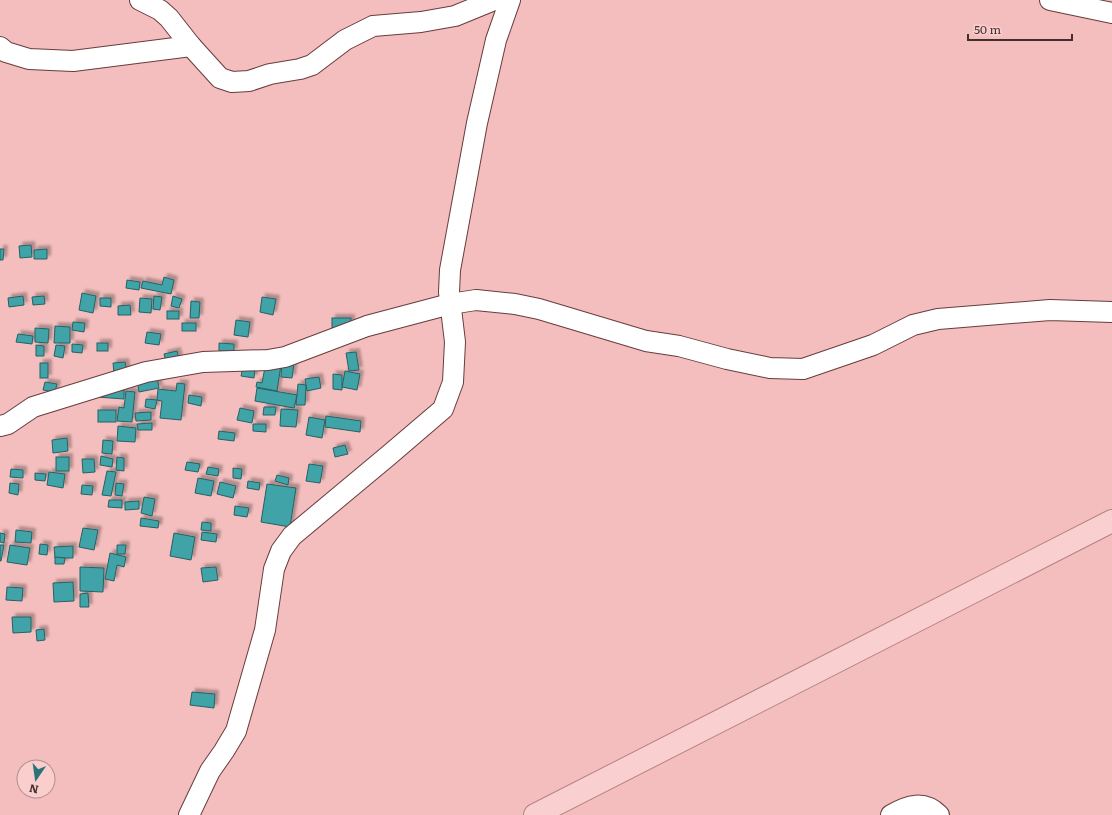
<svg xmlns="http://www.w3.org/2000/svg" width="1112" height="815" viewBox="0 0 1112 815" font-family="Literata,serif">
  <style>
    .building { fill: #3fa3a8; stroke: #256164; filter: url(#shadow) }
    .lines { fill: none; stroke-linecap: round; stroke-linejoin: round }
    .minor-casing { stroke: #683c3c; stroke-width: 22 }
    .major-casing { stroke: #b78282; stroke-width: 24 }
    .minor { stroke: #fff; stroke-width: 20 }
    .major { stroke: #f9d0cf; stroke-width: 22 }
  </style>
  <defs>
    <filter id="shadow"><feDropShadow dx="3.5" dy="-3.5" stdDeviation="1" flood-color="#0004"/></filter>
  </defs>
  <rect width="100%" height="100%" fill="#f3bebd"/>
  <!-- building -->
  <g class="building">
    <path d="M31 245 32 257 20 258 19 246Z"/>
    <path d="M0 249H4L3 260H0Z"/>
    <path d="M47 249V259H34V250Z"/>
    <path d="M164 277 174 280 171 294 141 288 143 281 162 285Z"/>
    <path d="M127 280 140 282 139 290 126 288Z"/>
    <path d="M82 293 96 296 93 313 79 310Z"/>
    <path d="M23 296 24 305 9 307 8 298Z"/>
    <path d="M44 296 45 304 33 305 32 297Z"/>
    <path d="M154 296 162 297 160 310 153 309Z"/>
    <path d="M173 296 182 299 179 308 171 306Z"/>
    <path d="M262 297 276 299 273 315 260 312Z"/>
    <path d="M100 298H111V307L100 306Z"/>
    <path d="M140 298 152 299 151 313 139 312Z"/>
    <path d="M191 301 200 302 199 318H190Z"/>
    <path d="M130 305 131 315H118V306Z"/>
    <rect x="167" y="311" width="12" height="8"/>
    <rect x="332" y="318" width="19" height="13"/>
    <path d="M236 320 250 322 248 337 234 335Z"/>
    <path d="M73 322 85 323 84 332 72 330Z"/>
    <rect x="182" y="323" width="14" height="8"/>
    <path d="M55 326 70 327V343H54Z"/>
    <path d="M35 328 49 329 48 343 35 342Z"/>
    <path d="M147 332 161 334 159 345 145 343Z"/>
    <path d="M18 334 33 336 32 344 16 342Z"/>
    <rect x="97" y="343" width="11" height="8"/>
    <path d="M219 343 234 344V352L219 351Z"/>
    <path d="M72 344 83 345 82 353 72 352Z"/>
    <path d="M36 345 44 346V356H36Z"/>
    <path d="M56 345 65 346 63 358 54 356Z"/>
    <path d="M177 351 179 359 166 362 164 354Z"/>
    <path d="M356 352 359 370 349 371 346 353Z"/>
    <path d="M282 361 294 363 292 378 281 377Z"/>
    <path d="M125 362 127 371 114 373 113 363Z"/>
    <path d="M266 362 281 365 277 391 256 387 257 382 262 383Z"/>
    <rect x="40" y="363" width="8" height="15"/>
    <path d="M243 367 255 369 254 378 241 376Z"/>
    <path d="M345 371 360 374 357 390 342 387Z"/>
    <path d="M333 374 342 375V390L333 389Z"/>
    <path d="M157 377 159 388 139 392 137 380Z"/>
    <path d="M319 377 321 388 307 391 305 379Z"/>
    <path d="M45 382 57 384 55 392 43 390Z"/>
    <path d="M177 383 185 384 181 420 160 418 162 401 157 400 158 389 176 391Z"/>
    <path d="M298 384 306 385 305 405H296Z"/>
    <path d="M98 388 124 390V399L97 397Z"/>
    <path d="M257 388 297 395 294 408 255 401Z"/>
    <path d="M126 391 135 392 132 422 117 421 119 407 124 408Z"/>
    <path d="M189 395 202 397 201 406 188 403Z"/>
    <path d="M146 399 157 400 155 409 145 407Z"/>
    <path d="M264 407H276L275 415H263Z"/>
    <path d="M240 408 254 411 252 423 237 420Z"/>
    <path d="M281 409 298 410 296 427 280 426Z"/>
    <rect x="98" y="410" width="18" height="12"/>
    <path d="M151 412V420L136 421 135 413Z"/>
    <path d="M326 416 361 421 360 432 325 427Z"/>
    <path d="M309 417 325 420 322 438 306 435Z"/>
    <path d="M152 423V430H138L137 424Z"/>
    <path d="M253 424H266V432L253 431Z"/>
    <path d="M118 426 136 428 135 442 117 441Z"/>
    <path d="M219 431 235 433 234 441 218 439Z"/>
    <path d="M67 438 68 451 53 453 52 440Z"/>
    <path d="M103 440 113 441 112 454 102 453Z"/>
    <path d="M345 445 348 454 335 457 333 448Z"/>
    <path d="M101 456 113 459 112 467 100 465Z"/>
    <rect x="56" y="457" width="13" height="14"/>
    <path d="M117 457 124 458V471L116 470Z"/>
    <path d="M82 459H94L95 472 83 473Z"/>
    <path d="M187 462 200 464 198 472 185 470Z"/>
    <path d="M309 464 323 466 320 483 306 481Z"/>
    <path d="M208 467 219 469 218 476 206 474Z"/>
    <path d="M233 468 242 469 241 479 233 478Z"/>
    <path d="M11 469 23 470V478L10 477Z"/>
    <path d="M107 471 116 472 111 496 102 495Z"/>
    <path d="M49 472 65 474 63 488 47 485Z"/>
    <path d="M35 473 46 474 45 481 35 480Z"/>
    <path d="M277 475 289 478 288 485 275 481Z"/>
    <path d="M198 478 214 481 211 496 195 493Z"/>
    <path d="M248 481 260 483 259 490 247 488Z"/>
    <path d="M220 482 236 486 233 498 217 494Z"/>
    <path d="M10 483 19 484 18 495 9 493Z"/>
    <path d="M116 483 124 484 122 496 115 495Z"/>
    <path d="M267 484 296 488 290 527 261 522Z"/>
    <path d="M82 485 93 486 92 495 81 494Z"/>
    <path d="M144 497 155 499 152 516 141 513Z"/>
    <path d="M109 500H122V508L108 507Z"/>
    <path d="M139 501V509L125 510V502Z"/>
    <path d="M235 506 249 508 247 517 234 515Z"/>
    <path d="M141 518 159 521 158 528 140 526Z"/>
    <path d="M202 522 211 523V531L201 530Z"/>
    <path d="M83 528 98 530 94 550 79 547Z"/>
    <path d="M16 530 32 532 31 543 15 542Z"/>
    <path d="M202 532 217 534 216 542 201 540Z"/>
    <path d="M0 533 5 534 4 543 0 542Z"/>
    <path d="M174 533 195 537 191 560 170 556Z"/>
    <path d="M40 544 48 545 47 555 39 554Z"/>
    <path d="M0 545H4L1 561H0Z"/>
    <path d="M10 545 30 548 27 565 7 562Z"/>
    <path d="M117 545H126L125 554H117Z"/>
    <path d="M73 546V558H55L54 547Z"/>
    <path d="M110 553 126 557 124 567 117 565 114 581 105 579Z"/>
    <path d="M55 557 65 558 64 564H55Z"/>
    <path d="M80 567 104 568 103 592 80 591Z"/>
    <path d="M216 567 218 580 203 582 201 568Z"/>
    <path d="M73 582 74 601 54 602 53 583Z"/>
    <path d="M7 587 23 588 22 601 6 600Z"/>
    <path d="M88 593 89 607H80V594Z"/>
    <path d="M12 617H31V632L13 633Z"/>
    <path d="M44 629 45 640 37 641 36 630Z"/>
    <path d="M192 692 215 694 214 708 190 705Z"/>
  </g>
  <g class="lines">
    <!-- minor casing -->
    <g class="minor-casing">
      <g id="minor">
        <path d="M140 0 160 10 169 18 191 46 220 78 232 82 249 81 270 74 300 69 312 65 345 40 373 26 421 22 455 16 494 0"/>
        <path d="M1050 0 1112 13"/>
        <path d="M0 47 6 52 29 59 73 61 191 46"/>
        <path d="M0 426 8 424 33 407 146 372 203 362 268 360 285 357 367 326 450 304 476 300 515 304 539 309 646 341 679 346 727 359 770 368 803 369 873 345 913 325 938 319 1050 310 1112 312"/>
        <path d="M189 815 210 771 224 751 236 731 265 630 274 569 281 551 292 536 388 456 443 409 453 382 455 342 449 292 450 270 477 123 496 40 510 0"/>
        <path d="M891 815C908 805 924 800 939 815"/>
      </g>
    </g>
    <!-- major casing -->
    <g class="major-casing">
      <path id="major" d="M535 815 1112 521"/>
    </g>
    <!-- minor -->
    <use href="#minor" class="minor"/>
    <!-- major -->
    <use href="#major" class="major"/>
  </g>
  <!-- north arrow -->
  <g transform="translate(36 779) rotate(193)"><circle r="19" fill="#facecd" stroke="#b18e8d"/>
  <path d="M0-3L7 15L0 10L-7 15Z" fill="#2a7478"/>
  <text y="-6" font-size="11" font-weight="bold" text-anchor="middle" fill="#432e2e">N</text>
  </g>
  <!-- scale -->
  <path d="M968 34v6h104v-6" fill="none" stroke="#432e2e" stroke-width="2"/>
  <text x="974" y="34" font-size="12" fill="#432e2e" stroke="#facecd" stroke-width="3" paint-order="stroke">50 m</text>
</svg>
